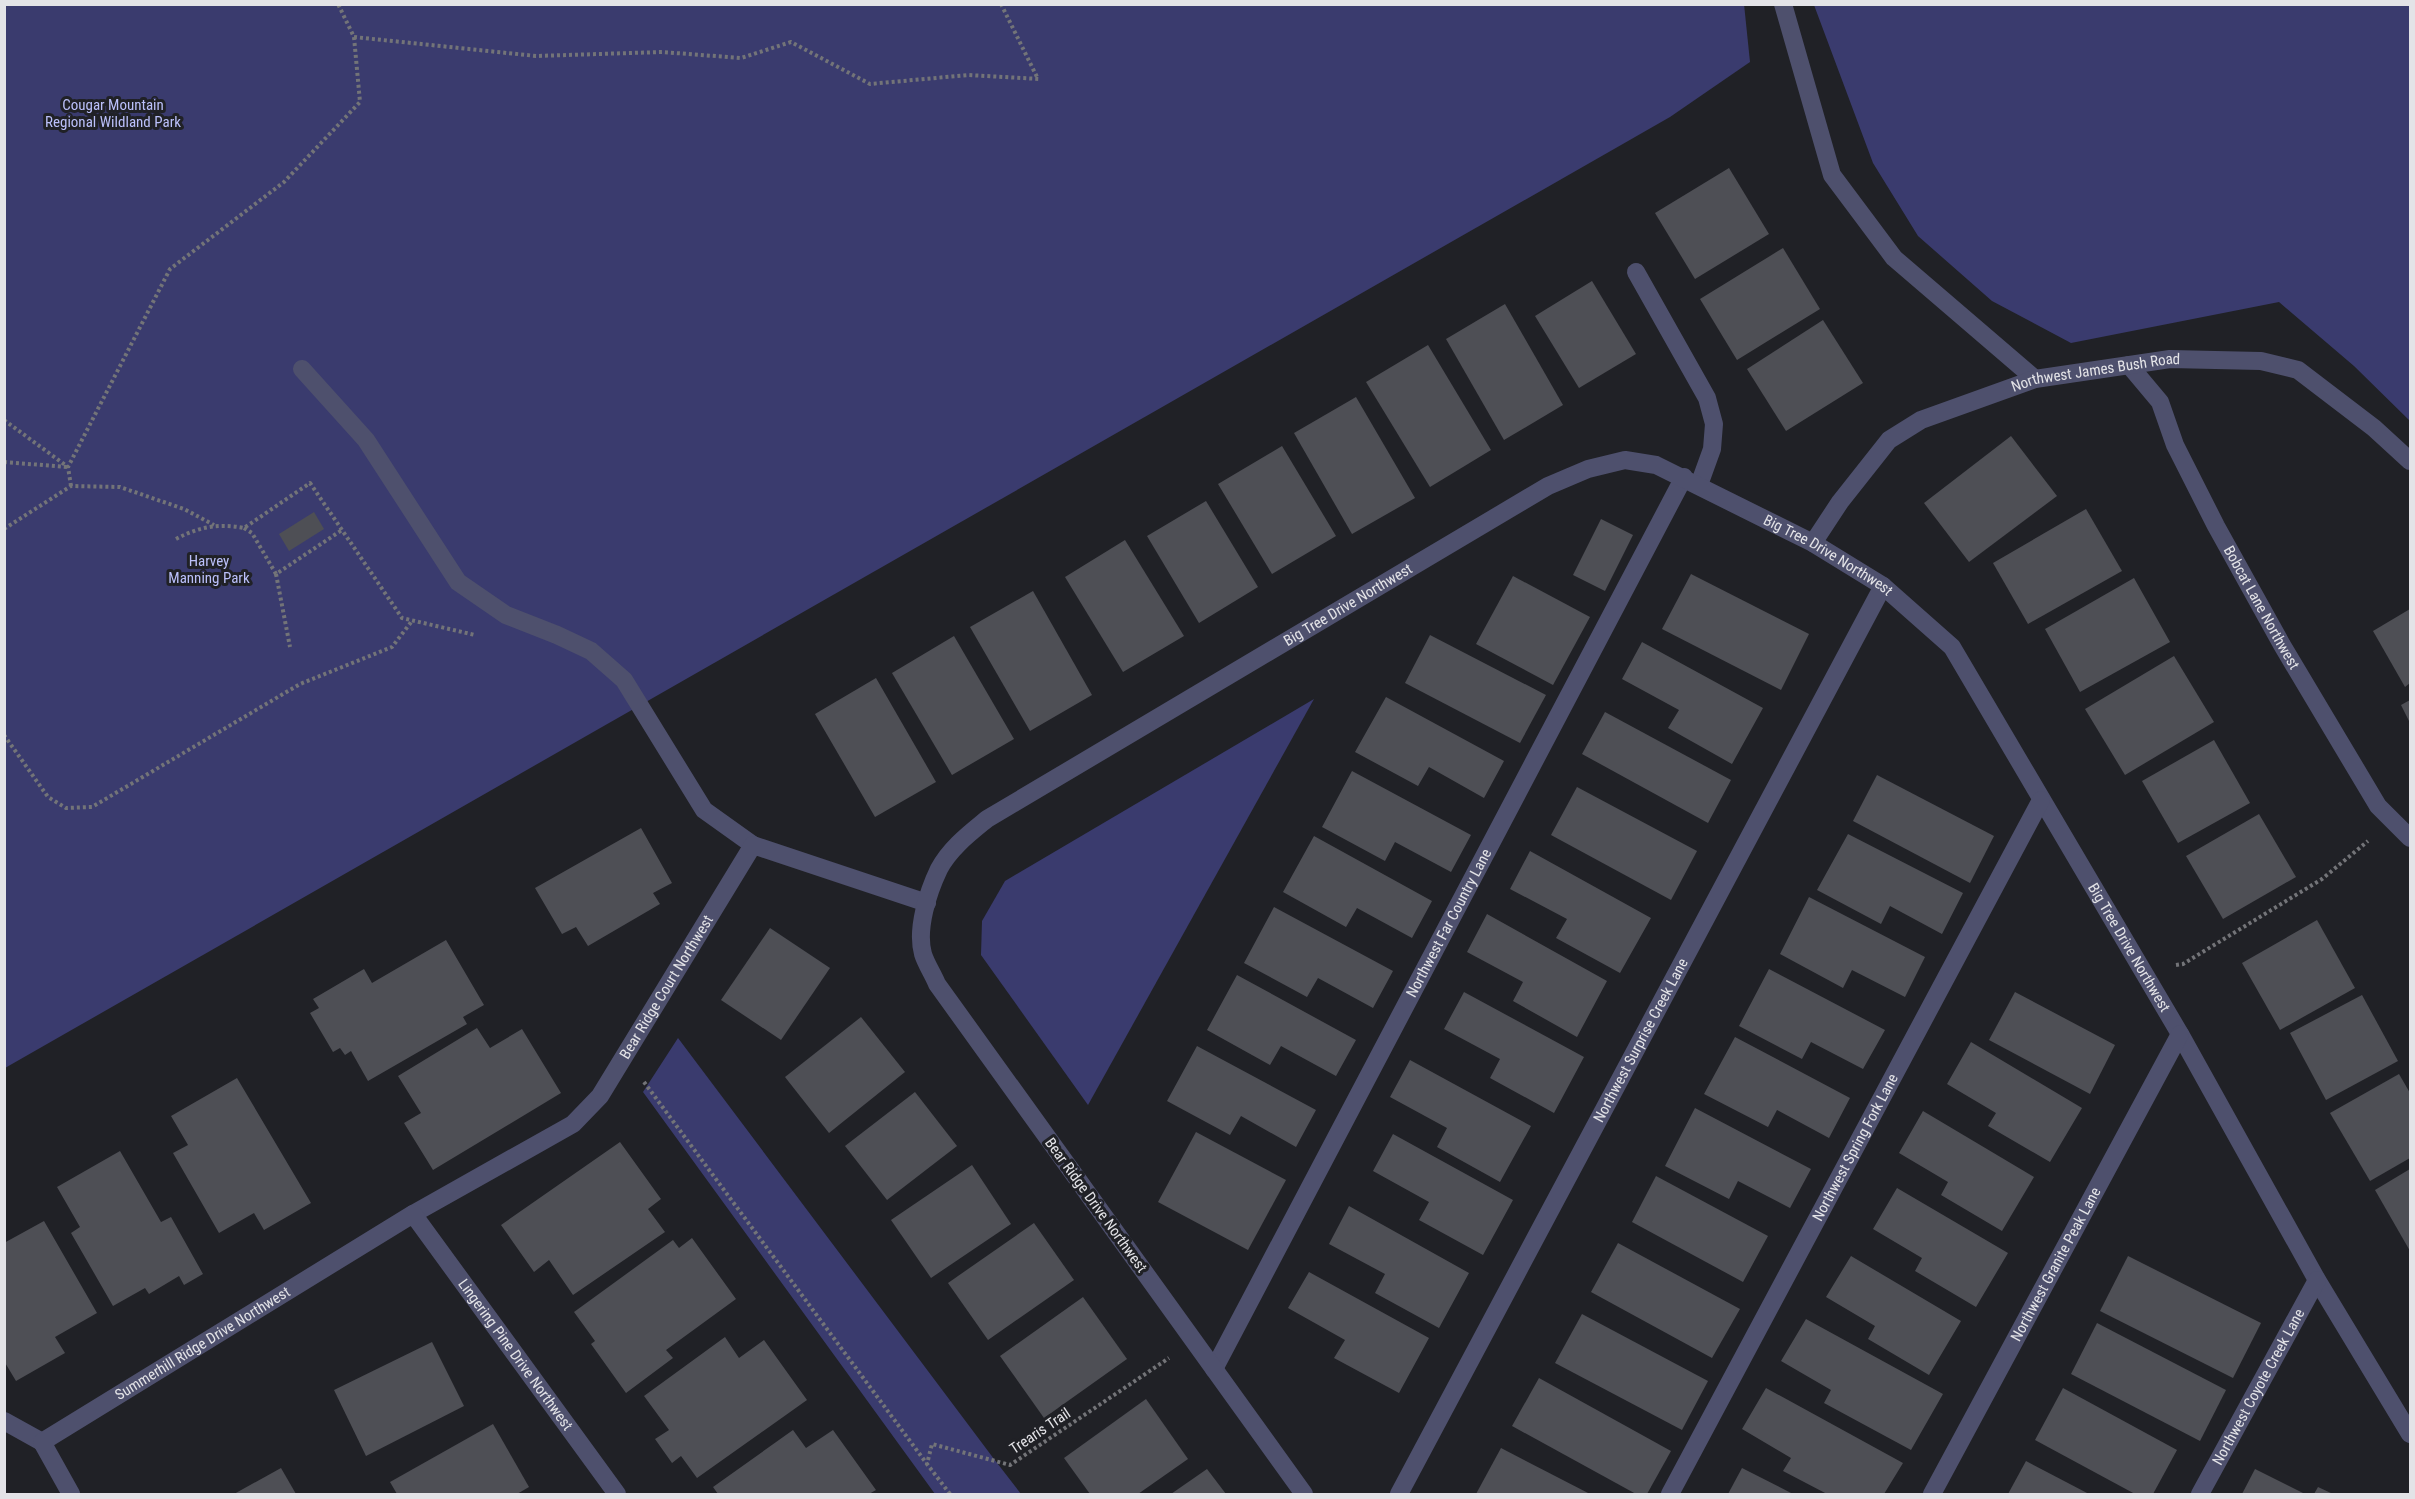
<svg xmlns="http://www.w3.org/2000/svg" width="2415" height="1499" viewBox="0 0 2415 1499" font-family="'Roboto Condensed',sans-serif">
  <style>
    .green { fill: #3a3b6e }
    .building { fill: #4e4f55 }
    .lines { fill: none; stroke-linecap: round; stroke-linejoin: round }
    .path { stroke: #737478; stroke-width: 4; stroke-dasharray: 3 3; stroke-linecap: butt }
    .lane { stroke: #4e506d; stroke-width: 18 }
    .street { stroke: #4e506d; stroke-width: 18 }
    .labels { text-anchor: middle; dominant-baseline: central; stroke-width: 6; stroke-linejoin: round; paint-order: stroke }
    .park-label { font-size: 15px; fill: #bbc0fa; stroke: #202126 }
    .street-label { font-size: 15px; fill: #e3e3e7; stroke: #202126 }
  </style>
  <rect width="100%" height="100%" fill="#202126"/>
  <!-- green -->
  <g class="green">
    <path d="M1744 4 1750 62 1670 117 5 1068 4 5Z"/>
    <path d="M1814 5H2410V421L2354 366 2279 302 2071 343 1992 301 1918 236 1873 163Z"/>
    <path d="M1314 699 1088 1105 981 955 982 921 1005 881Z"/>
    <path d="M678 1038 994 1459 1021 1494H935L643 1092Z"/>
  </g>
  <!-- building -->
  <g class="building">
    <path d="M1729 168 1769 234 1695 279 1655 213Z"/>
    <path d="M1783 248 1820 309 1737 360 1700 299Z"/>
    <path d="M1592 281 1636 354 1579 388 1535 316Z"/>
    <path d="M1505 304 1563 405 1504 440 1446 339Z"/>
    <path d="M1823 320 1863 383 1786 431 1747 369Z"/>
    <path d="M1428 345 1491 450 1430 487 1366 382Z"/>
    <path d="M1356 397 1415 498 1352 534 1294 433Z"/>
    <path d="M2011 436 2057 496 1969 562 1924 503Z"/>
    <path d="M1282 446 1336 536 1272 574 1218 484Z"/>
    <path d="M1206 501 1258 587 1199 623 1147 536Z"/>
    <path d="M2086 509 2122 571 2028 624 1993 563Z"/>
    <path d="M314 512 324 529 289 551 279 534Z"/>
    <path d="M1601 519 1633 535 1605 591 1573 575Z"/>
    <path d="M1125 540 1184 636 1123 672 1065 577Z"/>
    <path d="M1691 574 1809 634 1781 690 1662 629Z"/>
    <path d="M1513 576 1590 617 1553 685 1476 644Z"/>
    <path d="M2134 578 2170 642 2080 692 2045 629Z"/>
    <path d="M1033 591 1092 695 1030 731 970 627Z"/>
    <path d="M2410 609V683L2405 687 2373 631Z"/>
    <path d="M1430 635 1546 695 1520 743 1405 683Z"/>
    <path d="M954 636 1014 739 952 775 892 673Z"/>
    <path d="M1642 642 1763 708 1732 764 1668 728 1679 710 1622 679Z"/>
    <path d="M2174 656 2214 722 2125 775 2085 709Z"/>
    <path d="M876 678 936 782 875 817 815 714Z"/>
    <path d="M1386 697 1504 761 1484 798 1429 767 1418 786 1355 752Z"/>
    <path d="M2410 700V723L2401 705Z"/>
    <path d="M1605 712 1731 780 1708 823 1582 754Z"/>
    <path d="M2214 740 2250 803 2178 843 2142 781Z"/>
    <path d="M1352 771 1471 835 1451 872 1395 842 1385 861 1322 827Z"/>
    <path d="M1877 775 1994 836 1970 883 1853 821Z"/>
    <path d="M1577 787 1697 851 1671 900 1551 835Z"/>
    <path d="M2259 814 2296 877 2223 919 2186 856Z"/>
    <path d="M641 828 672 883 653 893 660 904 588 946 576 927 562 934 535 888Z"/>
    <path d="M1848 834 1963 893 1942 934 1890 906 1881 924 1817 890Z"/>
    <path d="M1314 836 1432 901 1412 938 1357 908 1346 927 1283 892Z"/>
    <path d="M1530 851 1651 918 1620 973 1556 938 1567 919 1510 889Z"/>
    <path d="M1809 897 1925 957 1905 997 1852 970 1843 988 1780 954Z"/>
    <path d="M1274 907 1393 971 1373 1008 1318 978 1307 997 1244 963Z"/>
    <path d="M1487 914 1607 981 1577 1037 1513 1001 1523 982 1467 952Z"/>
    <path d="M2317 920 2355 988 2280 1030 2242 963Z"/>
    <path d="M770 928 830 968 781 1040 721 1000Z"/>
    <path d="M446 940 484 1005 463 1017 467 1024 368 1081 351 1051 345 1055 340 1048 333 1052 310 1013 319 1008 313 999 364 969 372 983Z"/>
    <path d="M1769 969 1885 1030 1863 1069 1811 1042 1802 1059 1739 1026Z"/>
    <path d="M1237 975 1356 1040 1336 1076 1281 1046 1270 1065 1207 1030Z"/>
    <path d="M1464 992 1584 1057 1554 1113 1490 1078 1500 1059 1444 1029Z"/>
    <path d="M2015 992 2115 1045 2090 1094 1989 1040Z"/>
    <path d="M2362 995 2398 1061 2326 1100 2290 1033Z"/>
    <path d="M861 1017 905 1072 829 1133 785 1077Z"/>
    <path d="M477 1028 490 1048 522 1029 561 1093 433 1170 404 1123 421 1113 398 1076Z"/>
    <path d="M1735 1037 1850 1098 1829 1138 1777 1110 1768 1127 1704 1094Z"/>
    <path d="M1971 1042 2082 1108 2050 1162 1988 1126 1996 1113 1947 1084Z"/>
    <path d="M1197 1046 1316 1110 1296 1147 1241 1116 1230 1135 1167 1101Z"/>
    <path d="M1410 1060 1531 1126 1500 1182 1437 1147 1447 1128 1390 1097Z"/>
    <path d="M2399 1074 2410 1093V1158L2370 1181 2330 1113Z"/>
    <path d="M237 1078 311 1203 264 1230 254 1213 219 1233 173 1153 188 1145 171 1116Z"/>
    <path d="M915 1092 957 1146 887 1200 845 1146Z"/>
    <path d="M1695 1108 1811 1169 1790 1208 1738 1181 1729 1199 1665 1166Z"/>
    <path d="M1923 1111 2034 1177 2002 1231 1941 1195 1948 1182 1899 1153Z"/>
    <path d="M1196 1132 1286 1180 1248 1250 1158 1202Z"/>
    <path d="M1393 1134 1513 1200 1483 1255 1419 1220 1429 1202 1373 1171Z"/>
    <path d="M620 1142 661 1199 648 1209 665 1232 573 1295 549 1260 534 1272 501 1225Z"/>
    <path d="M120 1151 161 1222 171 1217 203 1274 184 1285 179 1276 149 1294 145 1288 113 1306 71 1233 80 1227 57 1187Z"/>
    <path d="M972 1165 1011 1224 931 1278 891 1220Z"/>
    <path d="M2410 1169V1251L2375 1190Z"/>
    <path d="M1656 1176 1768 1236 1743 1282 1632 1222Z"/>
    <path d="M1897 1188 2008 1253 1976 1307 1915 1271 1922 1258 1873 1229Z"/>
    <path d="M1349 1206 1469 1273 1439 1328 1375 1293 1385 1274 1329 1244Z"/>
    <path d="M44 1221 97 1313 55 1337 65 1353 16 1381 4 1361V1243Z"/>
    <path d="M1034 1223 1074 1280 988 1340 948 1283Z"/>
    <path d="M692 1238 736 1299 666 1350 673 1358 626 1393 591 1344 595 1341 574 1312 673 1240 679 1248Z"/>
    <path d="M1618 1243 1740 1309 1712 1358 1591 1292Z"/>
    <path d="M1851 1256 1961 1321 1929 1375 1868 1339 1875 1326 1826 1297Z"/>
    <path d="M2128 1256 2261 1323 2233 1378 2100 1311Z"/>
    <path d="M1309 1272 1429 1338 1399 1393 1334 1358 1345 1340 1288 1308Z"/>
    <path d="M1083 1297 1127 1359 1044 1418 1000 1356Z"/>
    <path d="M1582 1314 1708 1381 1682 1430 1555 1363Z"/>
    <path d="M1806 1319 1943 1394 1911 1450 1824 1403 1831 1390 1781 1361Z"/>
    <path d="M2097 1323 2226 1390 2200 1441 2071 1374Z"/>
    <path d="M725 1337 739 1358 764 1340 807 1400 697 1478 681 1456 672 1463 655 1439 669 1430 644 1396Z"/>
    <path d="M432 1342 464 1406 366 1456 334 1390Z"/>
    <path d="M1539 1378 1671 1451 1647 1494H1636L1512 1426Z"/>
    <path d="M1766 1388 1903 1463 1884 1494H1827L1783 1471 1791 1458 1742 1429Z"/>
    <path d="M2063 1388 2177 1450 2153 1494H2135L2035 1440Z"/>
    <path d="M1146 1399 1188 1459 1138 1494H1090L1064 1458Z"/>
    <path d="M493 1424 529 1487 517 1494H397L390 1482Z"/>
    <path d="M793 1430 806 1448 833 1430 876 1490 869 1494H718L713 1487Z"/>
    <path d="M1501 1448 1590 1494H1476Z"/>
    <path d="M2026 1461 2089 1494H2008Z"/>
    <path d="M281 1468 296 1494H234Z"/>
    <path d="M1742 1468 1793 1494H1728Z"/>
    <path d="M1207 1469 1226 1494H1171Z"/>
    <path d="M2255 1469 2305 1494H2242Z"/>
    <path d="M2318 1487 2333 1494H2314Z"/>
  </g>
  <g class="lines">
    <!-- path -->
    <g class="path">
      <path d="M1001 4 1038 79"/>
      <path d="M354 37 536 56 662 52 741 58 791 42 870 84 968 75 1039 79"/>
      <path d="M4 420 68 467"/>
      <path d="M4 462 67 467"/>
      <path d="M71 486 68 467 170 269 284 182 360 102 354 37 338 4"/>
      <path d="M244 528 252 533 276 574 342 530"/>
      <path d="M4 529 71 486 120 487 184 509 214 525"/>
      <path d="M176 539C198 527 219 523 244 528L310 483 402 618 475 635"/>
      <path d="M276 574 290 647"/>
      <path d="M4 735 48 797 66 808 92 807 300 684 392 647 412 621"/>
      <path d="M2176 965 2183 964 2322 879 2368 841"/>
      <path d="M644 1082 927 1464"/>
      <path d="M950 1494 927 1464 932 1444 1010 1465 1169 1358"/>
    </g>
    <!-- lane -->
    <g class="lane">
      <path d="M1783 4 1832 175 1894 258 2035 379"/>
      <path d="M1636 272 1707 398 1714 424 1712 449 1699 485"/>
      <path d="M302 369 366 440 458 582 506 615 557 635 591 651 624 680 704 810 753 845"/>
      <path id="s1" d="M413 1214 573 1124 600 1096 753 845 927 903"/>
      <path d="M4 1421 42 1442"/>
    </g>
    <!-- street -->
    <g class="street">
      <path id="s2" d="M2129 365 2160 402 2175 445 2216 526 2282 645 2378 806 2410 838"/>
      <path id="s3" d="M1813 543 1840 502 1889 440 1921 420 2035 379 2170 359 2261 361 2298 370 2374 428 2410 461"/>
      <path id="s4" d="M1214 1369 1684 477"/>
      <path id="s5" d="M71 1494 42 1442 413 1214 617 1494"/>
      <path id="s6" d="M1304 1494 937 984C933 974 926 964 923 954 916 929 928 892 939 869 950 848 970 833 987 819L1548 486 1588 469 1625 460 1656 465 1813 543 1883 586 1952 647 2180 1034 2317 1280 2410 1434"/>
      <path id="s7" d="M1399 1494 1883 586"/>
      <path id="s8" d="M1670 1494 2041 800"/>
      <path id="s9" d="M1932 1494 2180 1034"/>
      <path id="s10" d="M2200 1494 2317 1280"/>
    </g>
  </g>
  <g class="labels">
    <!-- park labels -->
    <g class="park-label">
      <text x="113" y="105">Cougar Mountain<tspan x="113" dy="17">Regional Wildland Park</tspan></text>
      <text x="209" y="561">Harvey<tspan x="209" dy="17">Manning Park</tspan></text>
    </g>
    <!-- street labels -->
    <g class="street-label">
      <text stroke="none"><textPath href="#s3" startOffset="348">Northwest James Bush Road</textPath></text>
      <text stroke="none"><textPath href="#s6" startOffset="1779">Big Tree Drive Northwest</textPath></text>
      <text stroke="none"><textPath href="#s6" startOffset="1239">Big Tree Drive Northwest</textPath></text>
      <text stroke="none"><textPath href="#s2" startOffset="278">Bobcat Lane Northwest</textPath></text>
      <text stroke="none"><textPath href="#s4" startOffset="504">Northwest Far Country Lane</textPath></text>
      <text stroke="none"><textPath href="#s6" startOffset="2283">Big Tree Drive Northwest</textPath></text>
      <text stroke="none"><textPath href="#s1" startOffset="350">Bear Ridge Court Northwest</textPath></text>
      <text stroke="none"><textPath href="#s7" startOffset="514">Northwest Surprise Creek Lane</textPath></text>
      <text stroke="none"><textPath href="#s8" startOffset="393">Northwest Spring Fork Lane</textPath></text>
      <text transform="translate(1096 1205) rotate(54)">Bear Ridge Drive Northwest</text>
      <text stroke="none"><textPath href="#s9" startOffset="261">Northwest Granite Peak Lane</textPath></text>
      <text stroke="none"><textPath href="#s5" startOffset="248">Summerhill Ridge Drive Northwest</textPath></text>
      <text stroke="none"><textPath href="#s5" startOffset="669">Lingering Pine Drive Northwest</textPath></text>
      <text stroke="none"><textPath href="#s10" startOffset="122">Northwest Coyote Creek Lane</textPath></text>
      <text transform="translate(1040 1431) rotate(-34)">Trearis Trail</text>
    </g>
  </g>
  <!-- border -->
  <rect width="2415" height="1499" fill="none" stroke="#e3e3e7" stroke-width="12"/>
</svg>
